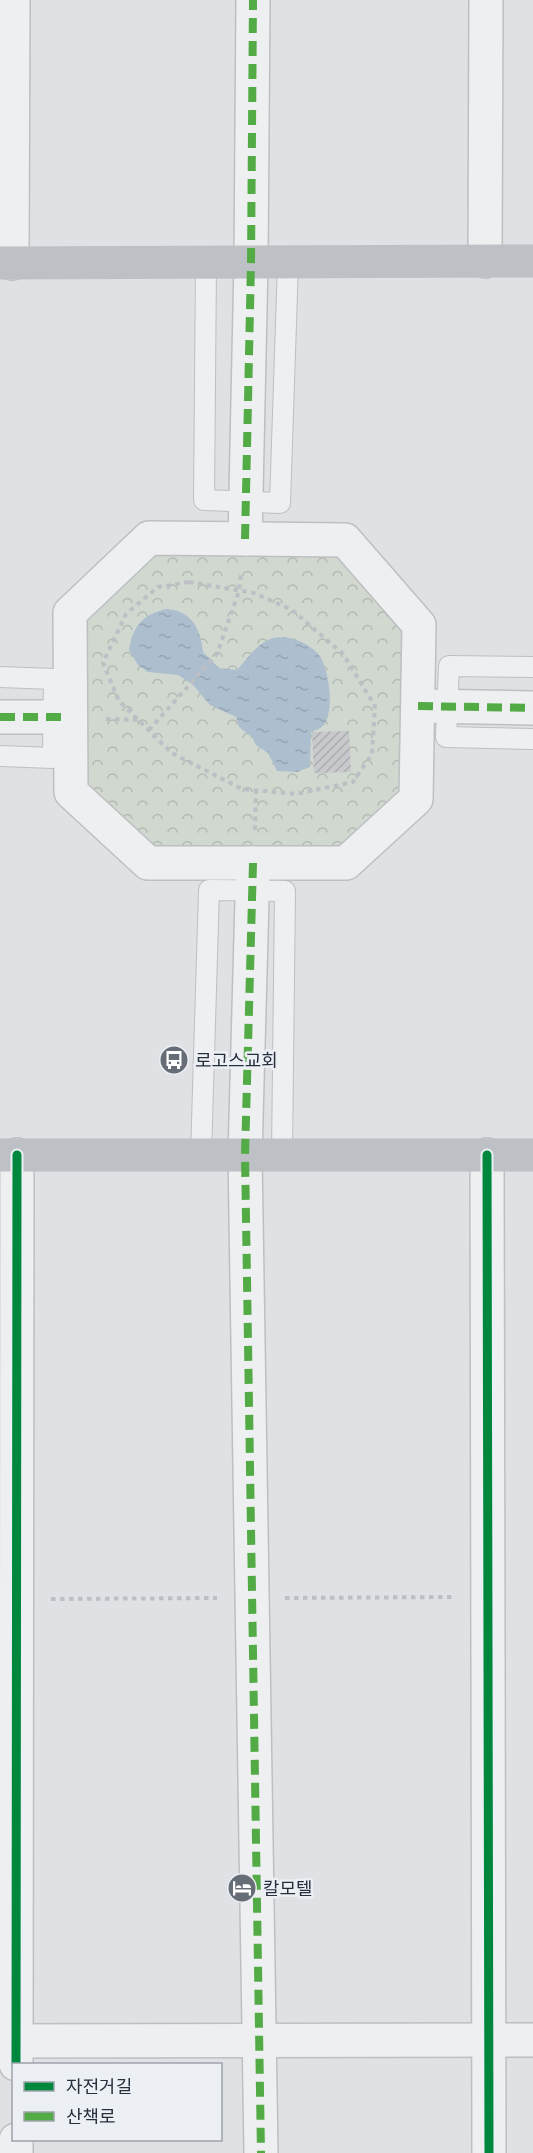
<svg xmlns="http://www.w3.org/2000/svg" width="533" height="2153" viewBox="0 0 533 2153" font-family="'Work Sans','Noto Sans KR',sans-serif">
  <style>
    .park { fill: url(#park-crowns) }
    .water { fill: url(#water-ripples) }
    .building { fill: url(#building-hatch) }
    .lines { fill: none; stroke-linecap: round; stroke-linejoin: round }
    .lane-casing { stroke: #bdbfc2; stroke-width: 22 }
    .street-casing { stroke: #bdbfc2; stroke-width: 36 }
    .path { stroke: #bebfc4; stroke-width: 4; stroke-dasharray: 4.5 4.5; stroke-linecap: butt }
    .lane { stroke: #eeeff1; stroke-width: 20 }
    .street { stroke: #eeeff1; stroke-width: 33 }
    .secondary { stroke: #bdc0c4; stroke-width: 33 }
    .quiet { stroke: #53ab46; stroke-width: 8; stroke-dasharray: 15 8; stroke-linecap: butt }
    .cycleway-casing { stroke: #ecf0f4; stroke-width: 13 }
    .cycleway { stroke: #00873e; stroke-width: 9 }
    .labels { text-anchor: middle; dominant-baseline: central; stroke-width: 5; stroke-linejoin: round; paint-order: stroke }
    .poi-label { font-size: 18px; fill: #272f3c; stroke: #ecf0f4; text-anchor: start }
  </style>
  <defs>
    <pattern id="park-crowns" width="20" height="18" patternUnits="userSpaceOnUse" patternTransform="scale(1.5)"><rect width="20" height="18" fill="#d0d8cf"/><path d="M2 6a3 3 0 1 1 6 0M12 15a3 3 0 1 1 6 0" fill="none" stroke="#b3bab3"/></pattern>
    <pattern id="water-ripples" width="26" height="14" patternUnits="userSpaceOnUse" patternTransform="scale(1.5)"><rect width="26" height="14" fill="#adbfcf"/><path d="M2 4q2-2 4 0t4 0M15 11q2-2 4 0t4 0" fill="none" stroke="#95a4b3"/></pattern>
    <pattern id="building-hatch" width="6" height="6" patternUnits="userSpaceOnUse" patternTransform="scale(1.5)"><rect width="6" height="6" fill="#c7c9cc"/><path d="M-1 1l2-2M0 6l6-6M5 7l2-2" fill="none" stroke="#abadb0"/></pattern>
  </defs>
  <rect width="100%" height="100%" fill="#dfe1e4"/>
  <!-- park -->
  <path class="park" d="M154 556H345L405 626 399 799 344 852H154L87 785V621Z"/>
  <!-- water -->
  <path class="water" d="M166 609C191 610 201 629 203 652L219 668 237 670C245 661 255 647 266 641 282 631 314 643 322 660 329 675 334 708 325 723 322 729 316 729 311 733L310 767 297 772 277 771 268 753 256 745 252 737 239 727 236 717 210 705 193 685 178 675 148 672 138 665 129 650C133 626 142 615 166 609Z"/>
  <!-- building -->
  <path class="building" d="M349 731 351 772 314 773 312 732Z"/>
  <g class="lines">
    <!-- lane casing -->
    <g class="lane-casing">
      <g id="lane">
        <path d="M206 263 204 500 280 503 288 263"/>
        <path d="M533 667 449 666 446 737 533 739"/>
        <path d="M0 677 54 679 53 758 0 756"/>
        <path d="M201 1155 209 890 285 891 282 1155"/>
      </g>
    </g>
    <!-- street casing -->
    <g class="street-casing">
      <g id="street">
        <path d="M485 261 486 0"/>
        <path d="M12 263 13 0"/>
        <path d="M149 538 345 540 419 625 416 799 346 863H148L71 792 70 613Z"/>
        <path d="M245 539 251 263 253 0"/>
        <path d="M418 706 533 708"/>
        <path d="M0 717H69"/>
        <path d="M253 863 245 1155 261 2153"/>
        <path d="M487 1155 489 2153"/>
        <path d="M0 2041 533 2040"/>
        <path d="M16 2064 17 1155"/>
        <path d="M16 2153V2140"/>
      </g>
    </g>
    <!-- path -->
    <g class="path">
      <path d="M189 582 254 593 292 610 343 654 375 706 372 754 353 782 296 794 242 789 172 753 119 701 103 663 126 614 158 587Z"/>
      <path d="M106 719 139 720"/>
      <path d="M149 730 217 654 239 591 241 573"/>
      <path d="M255 830 256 790"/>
      <path d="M285 1598 454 1597"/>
      <path d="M51 1599 217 1598"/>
    </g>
    <!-- lane -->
    <use href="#lane" class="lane"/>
    <!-- street -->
    <use href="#street" class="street"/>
    <!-- secondary -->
    <g class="secondary">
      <path d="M0 263 533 261"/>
      <path d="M0 1155H533"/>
    </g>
    <!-- quiet -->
    <g class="quiet">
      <path d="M245 539 251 263 253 0"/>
      <path d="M418 706 533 708"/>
      <path d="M0 717H69"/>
      <path d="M253 863 245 1155 261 2153"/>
    </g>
    <!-- cycleway casing -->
    <g class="cycleway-casing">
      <g id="cycleway">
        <path d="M487 1155 489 2153"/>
        <path d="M16 2064 17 1155"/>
      </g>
    </g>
    <!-- cycleway -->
    <use href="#cycleway" class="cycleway"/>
  </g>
  <!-- icons -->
  <defs>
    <g id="bus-disc" transform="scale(1.5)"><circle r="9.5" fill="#676d77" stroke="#ecf0f4"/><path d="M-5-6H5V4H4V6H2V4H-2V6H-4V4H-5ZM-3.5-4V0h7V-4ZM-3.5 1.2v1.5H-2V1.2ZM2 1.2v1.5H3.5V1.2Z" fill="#fff"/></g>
    <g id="hotel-disc" transform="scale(1.5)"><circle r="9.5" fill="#676d77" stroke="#ecf0f4"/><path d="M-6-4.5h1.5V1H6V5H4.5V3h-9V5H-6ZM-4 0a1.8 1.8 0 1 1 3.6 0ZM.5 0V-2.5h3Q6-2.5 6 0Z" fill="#fff"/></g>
  </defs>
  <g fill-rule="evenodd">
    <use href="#bus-disc" x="174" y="1060"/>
    <use href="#hotel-disc" x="242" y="1888"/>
  </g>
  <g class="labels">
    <!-- poi labels -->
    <g class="poi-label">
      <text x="195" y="1060">로고스교회</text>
      <text x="263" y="1888">칼모텔</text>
    </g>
  </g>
  <!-- legend -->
  <rect x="12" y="2063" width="210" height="78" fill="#ecf0f4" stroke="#9da3aa" stroke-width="1.5"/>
  <rect x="24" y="2082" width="30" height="9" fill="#00873e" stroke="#9da3aa" stroke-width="1.5"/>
  <text x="66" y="2093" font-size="18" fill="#272f3c">자전거길</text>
  <rect x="24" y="2112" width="30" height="9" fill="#53ab46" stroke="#9da3aa" stroke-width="1.5"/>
  <text x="66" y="2123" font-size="18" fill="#272f3c">산책로</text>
</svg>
